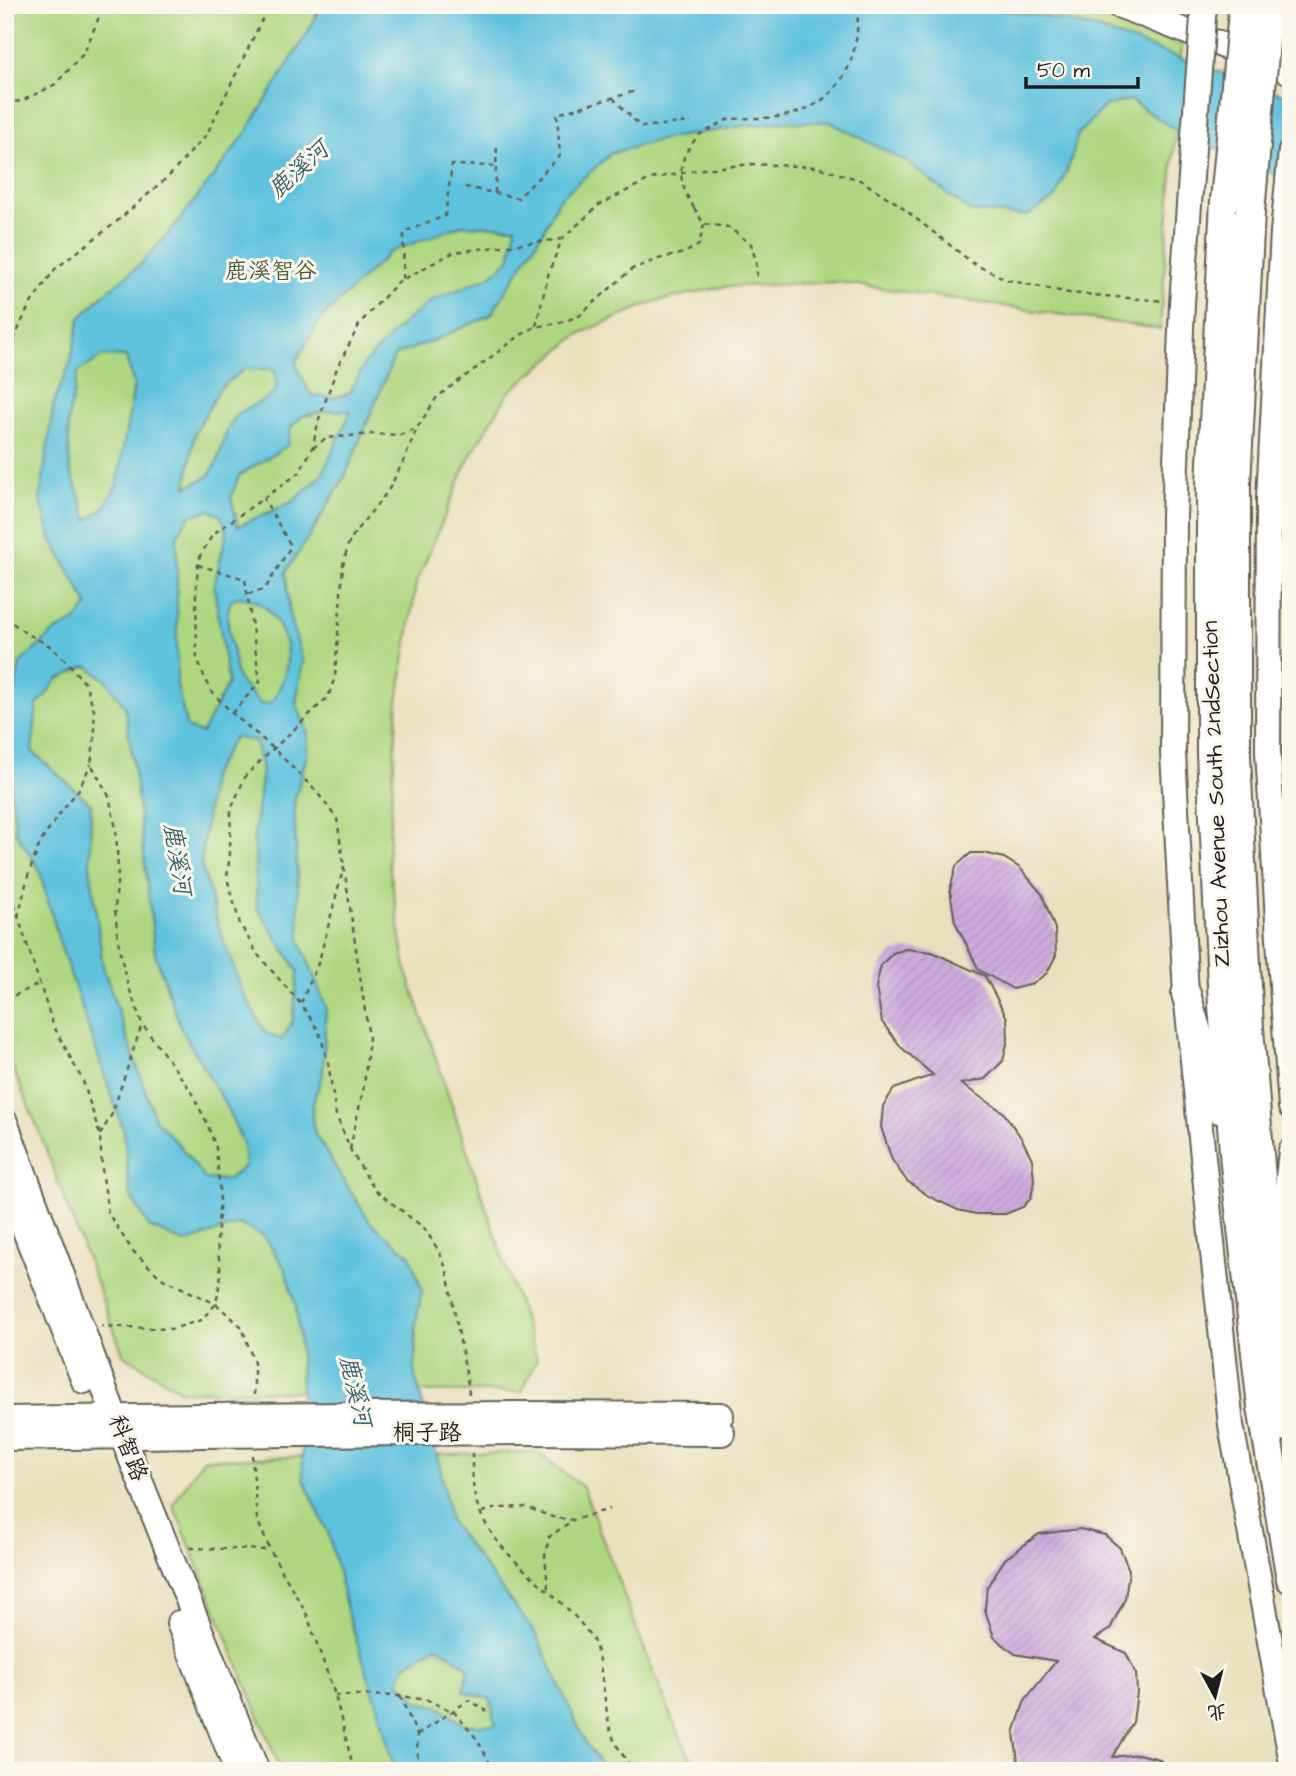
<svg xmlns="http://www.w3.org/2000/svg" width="1296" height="1776" viewBox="0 0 1296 1776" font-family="'Architects Daughter','LXGW WenKai TC',sans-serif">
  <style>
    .park { fill: #afd781; stroke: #667a4e; stroke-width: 2 }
    .water { fill: #60c3de; stroke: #3e707d; stroke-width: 2; fill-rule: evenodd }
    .building { fill: url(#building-hatch) }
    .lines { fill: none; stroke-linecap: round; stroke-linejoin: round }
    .secondary-casing { stroke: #646155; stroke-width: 28 }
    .primary-casing { stroke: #646155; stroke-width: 32 }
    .path { stroke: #646155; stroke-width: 2.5; stroke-dasharray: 5 5; stroke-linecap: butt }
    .secondary { stroke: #fff; stroke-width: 24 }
    .primary { stroke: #fff; stroke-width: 28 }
    .secondary-bridge-casing { stroke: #646155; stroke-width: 28; stroke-linecap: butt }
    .primary-bridge-casing { stroke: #646155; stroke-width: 32; stroke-linecap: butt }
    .path-bridge { stroke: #646155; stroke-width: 2.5; stroke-dasharray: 5 5; stroke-linecap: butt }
    .secondary-bridge { stroke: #fff; stroke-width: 24 }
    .primary-bridge { stroke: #fff; stroke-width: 28 }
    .labels { text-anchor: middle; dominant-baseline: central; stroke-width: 6; stroke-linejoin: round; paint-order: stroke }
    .park-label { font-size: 23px; fill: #4f5d3f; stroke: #fbf7ec }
    .street-label { font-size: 23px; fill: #1c1c1c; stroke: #fbf7ec }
    .water-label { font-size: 24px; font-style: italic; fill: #375f6a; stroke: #fbf7ec }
  </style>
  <defs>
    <pattern id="building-hatch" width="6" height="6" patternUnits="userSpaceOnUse" patternTransform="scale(1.75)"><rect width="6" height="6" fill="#cfabdd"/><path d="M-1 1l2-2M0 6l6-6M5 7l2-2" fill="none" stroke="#b193bd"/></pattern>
  </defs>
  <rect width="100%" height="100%" fill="#fbf7ec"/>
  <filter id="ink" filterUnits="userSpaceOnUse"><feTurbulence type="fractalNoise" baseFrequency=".0143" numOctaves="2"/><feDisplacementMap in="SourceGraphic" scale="14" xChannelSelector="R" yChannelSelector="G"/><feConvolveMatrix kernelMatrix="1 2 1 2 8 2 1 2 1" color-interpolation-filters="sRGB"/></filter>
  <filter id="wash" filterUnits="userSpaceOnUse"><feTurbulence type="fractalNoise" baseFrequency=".00686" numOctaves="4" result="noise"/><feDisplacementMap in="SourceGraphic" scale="28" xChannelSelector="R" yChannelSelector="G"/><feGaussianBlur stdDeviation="1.57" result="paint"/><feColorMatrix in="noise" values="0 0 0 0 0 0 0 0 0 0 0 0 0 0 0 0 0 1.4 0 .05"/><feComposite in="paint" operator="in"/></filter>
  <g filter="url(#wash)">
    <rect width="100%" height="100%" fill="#ebe0be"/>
    <!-- park -->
    <g class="park">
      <path d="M14 5H1084L1182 44 1160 329 837 282 722 287 653 302 579 334 509 392 469 458 416 584 398 701 388 858 406 969 537 1359 522 1392 181 1391 123 1354 37 1126 5 1050V58Z"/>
      <path d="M537 1452 583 1487 650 1664 683 1743 698 1771H281L173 1504 203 1459Z"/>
    </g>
    <!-- water -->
    <path class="water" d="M321 5H980L983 7 1048 17 1092 27 1291 97V182L1171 127 1130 100 1105 106 1078 134 1070 163 1056 197 1027 216 969 211 907 162 830 122H784L737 127 664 139 612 153 558 200 544 230 491 315 432 341 395 355 345 476 315 527 286 572 290 618 303 661 296 703 308 732 307 755 294 803 300 940 326 1007 323 1074 313 1102 312 1119 315 1134 370 1222 410 1255 422 1290 416 1324 415 1376 441 1471 450 1521 537 1636 586 1744 606 1771H395L377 1703 348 1615 329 1535 303 1478 300 1348 296 1307 285 1269 264 1236 239 1224 185 1243 149 1227 130 1195 124 1132 59 941 39 869 16 833 5 738 20 663 54 632 76 621 88 605 51 538 40 500 54 402 70 364 80 318 104 294 141 264 177 223 212 178 245 134 308 32ZM462 225 516 227 510 259 489 277 432 300 404 322 365 363 350 393 333 398 311 395 297 368 296 361 320 320 390 252ZM103 356 126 357 134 385 117 485 104 508 88 520 70 469 68 421 78 372ZM245 369H274L277 388 268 398 238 413 227 430 217 463 208 477 186 487 195 433 220 388ZM327 411H351L322 475 294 501 238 526 231 497 239 476 288 445 291 427 303 416ZM210 510 221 516 227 531 214 586 228 683 202 733 187 728 177 685V536L189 516ZM239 597C254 599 263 603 272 615 294 644 290 674 271 703L261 704C254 697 245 688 239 680 234 673 235 662 233 653 230 635 223 617 232 599ZM87 666 106 680 125 707 135 777 155 953 181 1029 224 1102 243 1143 245 1166 227 1180 205 1179 180 1146 155 1119 103 967 90 864 91 804 32 751 37 706 58 679ZM234 737 255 741 262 770 254 835 257 907 298 971 293 1020 282 1040 265 1032 243 993 220 931 201 863 211 777ZM437 1646 469 1668 463 1691 490 1699 496 1725H464L440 1707 419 1702 399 1681 405 1666Z"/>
    <g id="blocks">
      <!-- building -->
      <g class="building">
        <path d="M971 853H984L1004 858 1020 868 1042 894 1055 929 1056 955 1047 973 1032 984 1013 989 979 970 955 922 950 890 956 866Z"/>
        <path d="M906 949 932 952 985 976 1007 1018 1008 1039 1003 1061 985 1079 961 1084 1003 1112 1022 1139 1032 1159 1034 1181 1031 1198 1023 1207 1005 1214H976L958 1210 930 1197 907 1181 892 1160 881 1127 883 1106 894 1089 933 1075 902 1048 882 1022 876 987 881 965 893 953Z"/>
        <path d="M1080 1529 1105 1535 1120 1548 1129 1570 1125 1599 1110 1629 1095 1639 1126 1653 1136 1674 1137 1692 1133 1722 1112 1757 1138 1754 1159 1759 1170 1771H1025L1018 1761 1014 1733 1025 1700 1056 1661 1015 1654 994 1637 985 1610 987 1587 1005 1559 1039 1534Z"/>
      </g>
    </g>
  </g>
  <g filter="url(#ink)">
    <use href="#blocks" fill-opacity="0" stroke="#646155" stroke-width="2"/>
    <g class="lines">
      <!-- secondary casing -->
      <g class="secondary-casing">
        <g id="secondary">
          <path d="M1118 5 1291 72"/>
          <path d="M1193 149 1182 303 1174 516 1173 753 1186 994 1231 1425 1291 1758"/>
          <path d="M1291 151 1283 232 1269 498 1268 751 1281 972 1291 1107"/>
          <path d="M5 1122 122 1436 257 1771"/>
          <path d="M5 1180 84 1381"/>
          <path d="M1278 1270 1291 1151"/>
          <path d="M515 1414 721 1415"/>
          <path d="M5 1419 201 1416"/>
          <path d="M525 1432 722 1433"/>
          <path d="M5 1438 202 1435"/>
          <path d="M179 1623 237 1771"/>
        </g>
      </g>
      <!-- primary casing -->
      <g class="primary-casing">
        <g id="primary">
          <path d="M1225 200 1211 484V753L1223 1006 1235 1165 1262 1407 1291 1579"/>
          <path d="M1250 212 1236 484V756L1249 1028 1262 1190 1291 1429"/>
          <path d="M1186 994 1219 1109"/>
        </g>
      </g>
      <!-- path -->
      <g class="path">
        <path d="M613 98 641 127 691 122"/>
        <path d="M5 103 22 101 54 85 65 74 84 53 104 5"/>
        <path d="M465 187 518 198 560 156 557 114 636 91"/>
        <path d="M495 193 497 143"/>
        <path d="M694 208 704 224 728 227 751 244 756 261 757 277"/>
        <path d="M403 279 404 232 445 216 452 165 496 166"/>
        <path d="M536 326 549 272 562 239 599 205 650 179 703 169 752 164 817 167 860 180 895 202 974 264 1008 280 1069 293 1164 301"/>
        <path d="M5 389 8 352 29 306 55 269 115 223 170 175 207 134 269 5"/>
        <path d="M313 448 326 438 372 434 400 435 417 428"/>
        <path d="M198 565 245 579 260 682 232 713"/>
        <path d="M248 594 265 589 291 546 264 499"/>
        <path d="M5 617 24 632 50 646 69 664 86 685 94 710 95 734 91 764 109 796 116 829 118 871 115 909 119 947 126 979 142 1024 189 1088 207 1123 216 1148 220 1194 217 1243 221 1275 216 1304 201 1320 172 1329 101 1326"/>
        <path d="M5 876 53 1025 83 1081 100 1135 102 1169 108 1213 132 1250 161 1278 216 1304 242 1327 254 1363V1395"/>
        <path d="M18 917 28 876 40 843 58 816 79 789 91 764"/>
        <path d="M5 1000 39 984"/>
        <path d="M301 1003 319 961 344 866"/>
        <path d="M100 1135 112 1114 142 1024"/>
        <path d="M350 1149 364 1086 369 1038 337 819 316 791 274 749 232 713 210 690 197 659 196 592 198 565 200 556 213 534 299 473 312 449 319 419 337 368 360 323 398 282 454 252 562 239"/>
        <path d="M469 1394 468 1384 447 1271 439 1251 424 1228 375 1190 352 1153 336 1115 328 1062 319 1031 301 1004 258 955 240 924 227 878 230 853 231 809 246 775 328 697 335 677 343 565 348 545 355 532 388 491 405 458 417 428 437 397 521 335 535 327 559 323 579 316 632 269 658 259 684 253 699 245 704 224"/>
        <path d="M472 1453C472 1472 472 1494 480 1512 503 1566 562 1591 593 1640 596 1646 597 1653 599 1660 603 1682 605 1703 609 1724 612 1742 624 1756 634 1771"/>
        <path d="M252 1455 257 1519 270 1550 307 1615 335 1695 354 1771"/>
        <path d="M482 1512 498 1508 526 1507 555 1518 573 1520 610 1509"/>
        <path d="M190 1548 270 1550"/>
        <path d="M548 1588 545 1556 549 1537 573 1520"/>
        <path d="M335 1695H356"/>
        <path d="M400 1696 417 1735 418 1771"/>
        <path d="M417 1735 469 1700 487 1711"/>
      </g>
      <!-- secondary -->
      <use href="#secondary" class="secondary"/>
      <!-- primary -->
      <use href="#primary" class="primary"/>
      <!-- secondary-bridge casing -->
      <g class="secondary-bridge-casing">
        <g id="secondary-bridge">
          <path d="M1193 149 1204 5"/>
          <path d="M201 1416 515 1414"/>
          <path d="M202 1435 525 1432"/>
        </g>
      </g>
      <!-- primary-bridge casing -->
      <g class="primary-bridge-casing">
        <g id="primary-bridge">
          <path d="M1225 200 1243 12"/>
          <path d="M1250 212 1267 20"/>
        </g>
      </g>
      <!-- path-bridge -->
      <g class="path-bridge">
        <path d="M694 208C680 186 675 166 692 144 694 141 696 138 699 135 702 132 709 130 713 128 717 125 722 122 727 120 743 117 760 119 776 117 837 110 862 62 857 5"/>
        <path d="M356 1695 400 1696 427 1700 454 1712 477 1739 494 1771"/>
      </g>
      <!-- secondary-bridge -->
      <use href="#secondary-bridge" class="secondary-bridge"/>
      <!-- primary-bridge -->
      <use href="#primary-bridge" class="primary-bridge"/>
    </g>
  </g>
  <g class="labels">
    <!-- park labels -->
    <g class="park-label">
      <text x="271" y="271">鹿溪智谷</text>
    </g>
    <!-- street labels -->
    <g class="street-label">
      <text transform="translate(1216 794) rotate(-92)">Zizhou Avenue South 2ndSection</text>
      <text x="427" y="1433">桐子路</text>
      <text transform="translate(128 1448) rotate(69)">科智路</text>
    </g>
    <!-- water labels -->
    <g class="water-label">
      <text transform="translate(299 170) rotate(-42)">鹿溪河</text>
      <text transform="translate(177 859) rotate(81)">鹿溪河</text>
      <text transform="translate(355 1391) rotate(77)">鹿溪河</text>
    </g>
  </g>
  <!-- margin -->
  <rect width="1296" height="1776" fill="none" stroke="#fbf7ec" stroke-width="28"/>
  <!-- north arrow -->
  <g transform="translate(1215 1696) rotate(173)" stroke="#fbf7ec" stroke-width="5" paint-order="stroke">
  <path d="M0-5L12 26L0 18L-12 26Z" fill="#1c1c1c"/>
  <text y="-10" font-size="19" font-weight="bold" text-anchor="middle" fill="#1c1c1c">北</text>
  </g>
  <!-- scale -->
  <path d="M1026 77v10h112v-10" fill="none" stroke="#1c1c1c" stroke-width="3.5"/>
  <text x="1037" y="77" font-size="21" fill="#1c1c1c" stroke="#fbf7ec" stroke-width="5" paint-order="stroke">50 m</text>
</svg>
